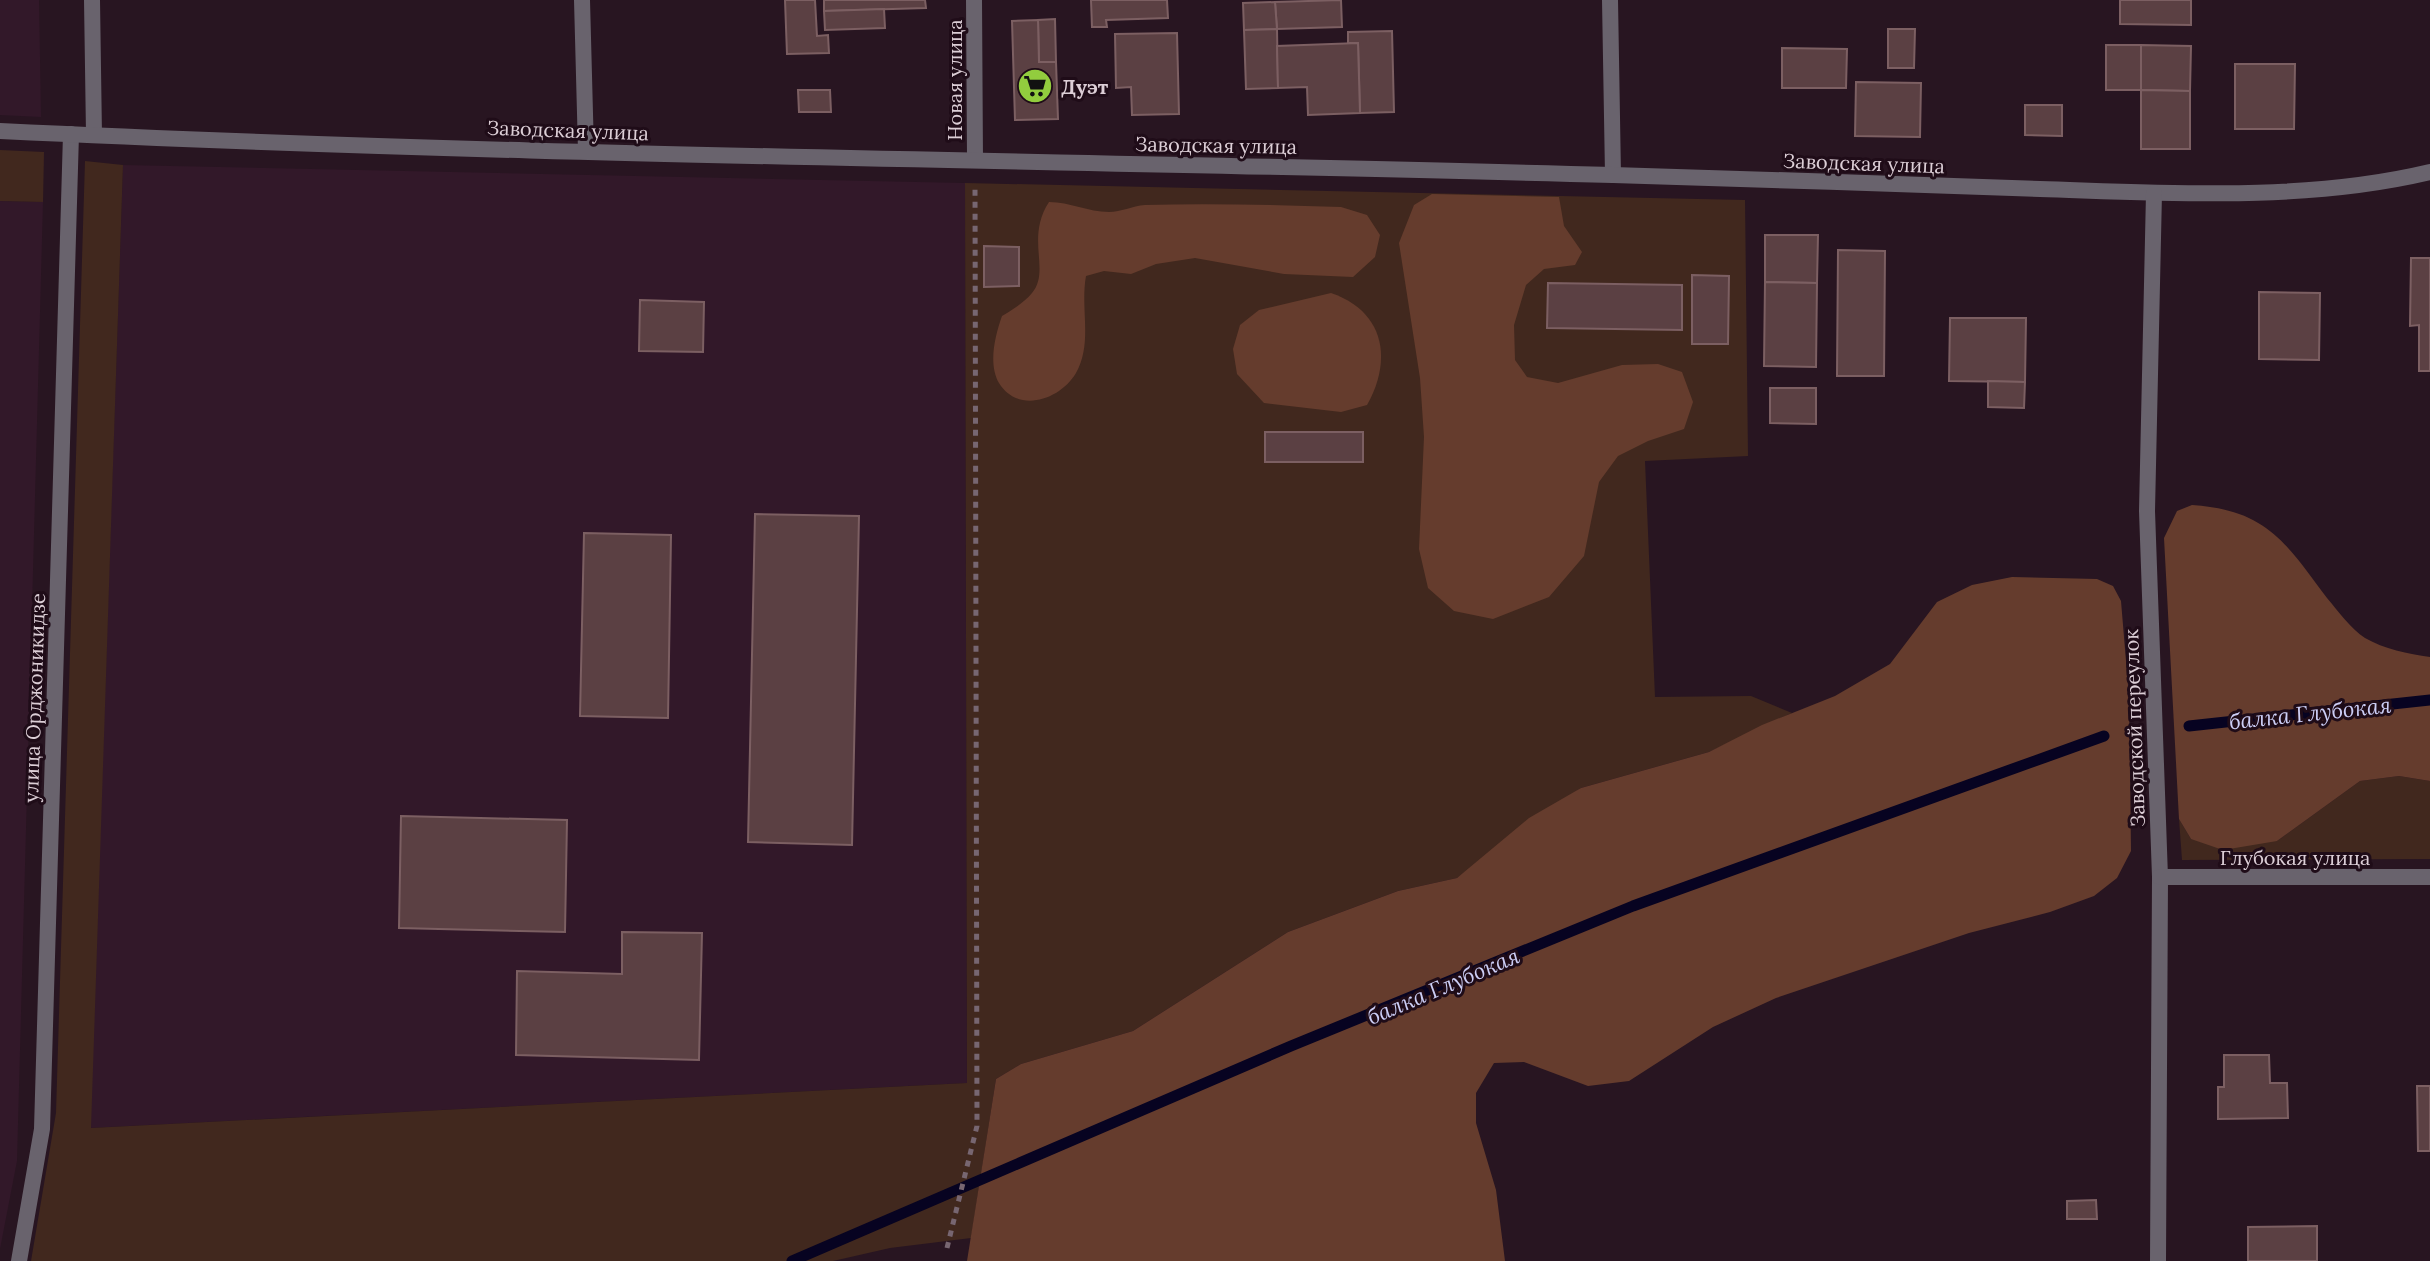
<svg xmlns="http://www.w3.org/2000/svg" width="2430" height="1261" viewBox="0 0 2430 1261" font-family="Lora,serif">
  <style>
    .built { fill: #321829 }
    .green { fill: #41281e }
    .forest { fill: #653c2d }
    .lines { fill: none; stroke-linecap: round; stroke-linejoin: round }
    .stream { stroke: #070321; stroke-width: 11 }
    .building { fill: #5b4043; stroke: #7c5f62; stroke-width: 2 }
    .path { stroke: #776671; stroke-width: 5; stroke-dasharray: 6 6; stroke-linecap: butt }
    .service { stroke: #69636d; stroke-width: 16 }
    .minor { stroke: #69636d; stroke-width: 16 }
    .labels { text-anchor: middle; dominant-baseline: central; stroke-width: 6; stroke-linejoin: round; paint-order: stroke }
    .street-label { font-size: 20px; fill: #dcced6; stroke: #1f0c18 }
    .poi-label { font-size: 20px; font-weight: bold; fill: #dcced6; stroke: #1f0c18; text-anchor: start }
    .water-label { font-size: 22px; font-style: italic; fill: #cccef6; stroke: #1f0c18 }
  </style>
  <rect width="100%" height="100%" fill="#281521"/>
  <!-- built -->
  <g class="built">
    <path d="M0 0H39L41 117 0 115Z"/>
    <path d="M123 165 965 183 967 1083 90 1128Z"/>
    <path d="M0 201 43 202 17 1161 0 1249Z"/>
  </g>
  <!-- green -->
  <g class="green">
    <path d="M0 150 44 152 43 202 0 201Z"/>
    <path d="M85 161 123 165 91 1128 967 1083 965 183 1745 200 1748 456 1645 461 1655 697 1751 696 1792 713 1709 752 1581 788 1457 878 1398 891 1288 932 1133 1031 1021 1064 996 1079 971 1238 890 1248 833 1261H31L56 1113Z"/>
    <path d="M2399 776 2430 781V859L2182 860 2179 819 2191 839 2277 841 2360 781Z"/>
  </g>
  <!-- forest -->
  <g class="forest">
    <path d="M1432 194 1559 197 1564 226 1582 252 1575 265 1544 269 1526 285 1514 325 1515 360 1527 377 1558 383 1622 365 1658 364 1682 372 1693 402 1684 429 1648 441 1618 456 1599 482 1584 556 1549 597 1493 619 1454 611 1428 588 1419 549 1424 437 1420 378 1399 243 1414 205Z"/>
    <path d="M1049 202C1070 202 1088 212 1109 212 1121 212 1132 206 1145 205 1210 203 1276 205 1341 207L1367 215 1380 235 1375 257 1353 277 1284 274 1195 258 1156 264 1131 274 1104 271 1086 276C1080 310 1093 342 1076 373 1060 400 1018 414 999 383 988 364 995 336 1002 316 1012 310 1025 302 1032 293 1051 270 1025 239 1049 202Z"/>
    <path d="M1331 293C1384 311 1393 359 1367 405L1341 412 1264 403 1237 374 1233 349 1240 325 1259 310Z"/>
    <path d="M2192 505C2267 510 2286 543 2327 598 2338 611 2351 629 2365 638 2384 649 2408 654 2430 657V781L2399 776 2360 781 2277 841 2223 850 2191 839 2179 819 2164 538 2177 511Z"/>
    <path d="M2012 577 2097 579 2113 586 2121 601 2129 697 2131 851 2117 878 2094 896 2050 912 1969 933 1776 998 1713 1027 1629 1081 1588 1086 1524 1062 1494 1063 1476 1093V1123L1496 1190 1505 1261H967L996 1079 1021 1064 1133 1031 1288 932 1398 891 1457 878 1529 818 1581 788 1709 752 1762 725 1835 696 1890 664 1937 602 1972 585Z"/>
  </g>
  <g class="lines">
    <!-- stream -->
    <g class="stream">
      <path d="M2189 726 2430 700"/>
      <path d="M792 1261 1291 1046 1633 906 2104 736"/>
    </g>
  </g>
  <!-- building -->
  <g class="building">
    <path d="M785 0H815L817 36 828 35 829 53 787 54Z"/>
    <path d="M824 0H925L926 8 824 11Z"/>
    <path d="M1091 0H1167L1168 18 1106 20 1107 27H1092Z"/>
    <path d="M1341 0 1342 27 1277 29 1275 2Z"/>
    <path d="M2120 0H2191V25L2120 24Z"/>
    <path d="M1275 2 1277 29 1244 30 1243 3Z"/>
    <path d="M884 9 885 28 825 30 824 11Z"/>
    <path d="M1055 19 1056 62H1039L1038 20Z"/>
    <path d="M1038 20 1039 62H1056L1058 119 1015 120 1012 21Z"/>
    <path d="M1277 29 1278 88 1246 89 1244 30Z"/>
    <path d="M1888 29H1915L1914 68H1888Z"/>
    <path d="M1392 31 1394 112 1360 113 1358 43H1348V32Z"/>
    <path d="M1177 33 1179 114 1132 115 1131 87 1116 88 1115 34Z"/>
    <path d="M1358 43 1360 113 1308 115 1307 87 1278 88 1277 46Z"/>
    <rect x="2106" y="45" width="35" height="45"/>
    <path d="M2141 45 2191 46 2190 91 2141 90Z"/>
    <path d="M1782 48 1847 49 1846 88H1782Z"/>
    <path d="M2235 64H2295L2294 129H2235Z"/>
    <path d="M1856 82 1921 83 1920 137 1855 136Z"/>
    <path d="M798 90H830L831 112H799Z"/>
    <path d="M2141 90 2190 91V149H2141Z"/>
    <path d="M2025 105H2062V136L2025 135Z"/>
    <path d="M1765 235H1818L1817 283 1765 282Z"/>
    <path d="M984 246 1019 247V286L984 287Z"/>
    <path d="M1838 250 1885 251 1884 376H1837Z"/>
    <path d="M2411 258H2430V371H2419V325L2410 326Z"/>
    <path d="M1692 275 1729 276 1728 344H1692Z"/>
    <path d="M1765 282 1817 283 1816 367 1764 366Z"/>
    <path d="M1548 283 1682 285V330L1547 328Z"/>
    <path d="M2259 292 2320 293 2319 360 2259 359Z"/>
    <path d="M640 300 704 302 703 352 639 351Z"/>
    <path d="M1950 318H2026L2025 382 1949 381Z"/>
    <path d="M1988 381 2025 382 2024 408 1988 407Z"/>
    <path d="M1770 388H1816V424L1770 423Z"/>
    <rect x="1265" y="432" width="98" height="30"/>
    <path d="M755 514 859 516 852 845 748 842Z"/>
    <path d="M584 533 671 535 668 718 580 716Z"/>
    <path d="M401 816 567 820 565 932 399 928Z"/>
    <path d="M622 932 702 933 699 1060 516 1055 517 971 622 974Z"/>
    <path d="M2224 1055H2269L2270 1083H2287L2288 1118 2218 1119V1087H2224Z"/>
    <path d="M2417 1086H2430V1151H2418Z"/>
    <path d="M2096 1200 2097 1219H2067V1201Z"/>
    <path d="M2317 1226V1261H2248V1227Z"/>
  </g>
  <g class="lines">
    <!-- path -->
    <path class="path" d="M947 1248 977 1126 975 184"/>
    <!-- service -->
    <path class="service" d="M19 1261 42 1129 71 134"/>
    <!-- minor -->
    <g class="minor">
      <path d="M92 0 94 135"/>
      <path d="M582 0 586 151"/>
      <path d="M974 0 975 159"/>
      <path d="M1610 0 1613 175"/>
      <path d="M0 131C537 157 1075 160 1613 175 1755 179 1898 184 2040 189 2169 193 2304 202 2430 172"/>
      <path d="M2154 193 2147 511 2160 877 2158 1261"/>
      <path d="M2160 877H2430"/>
    </g>
  </g>
  <!-- icons -->
  <defs>
    <g id="supermarket-disc" transform="scale(1.8)"><circle r="9.5" fill="#92cd3e" stroke="#1f0c18"/><path d="M-6-5.5h2.5l.6 2H6L4.5 2H-2.5L-4.4-4H-6ZM-1.5 3.2a1.3 1.3 0 1 0 .1 0ZM3 3.2a1.3 1.3 0 1 0 .1 0Z" fill="#111"/></g>
  </defs>
  <g fill-rule="evenodd">
    <use href="#supermarket-disc" x="1035" y="86"/>
  </g>
  <g class="labels">
    <!-- street labels -->
    <g class="street-label">
      <text transform="translate(954 80) rotate(-90)">Новая улица</text>
      <text transform="translate(568 130) rotate(2)">Заводская улица</text>
      <text transform="translate(1216 145) rotate(1)">Заводская улица</text>
      <text transform="translate(1864 163) rotate(2)">Заводская улица</text>
      <text transform="translate(34 698) rotate(-88)">улица Орджоникидзе</text>
      <text transform="translate(2134 728) rotate(-92)">Заводской переулок</text>
      <text x="2295" y="857">Глубокая улица</text>
    </g>
    <!-- poi labels -->
    <g class="poi-label">
      <text x="1061" y="86">Дуэт</text>
    </g>
    <!-- water labels -->
    <g class="water-label">
      <text transform="translate(2310 713) rotate(-6)">балка Глубокая</text>
      <text transform="translate(1443 986) rotate(-23)">балка Глубокая</text>
    </g>
  </g>
</svg>
